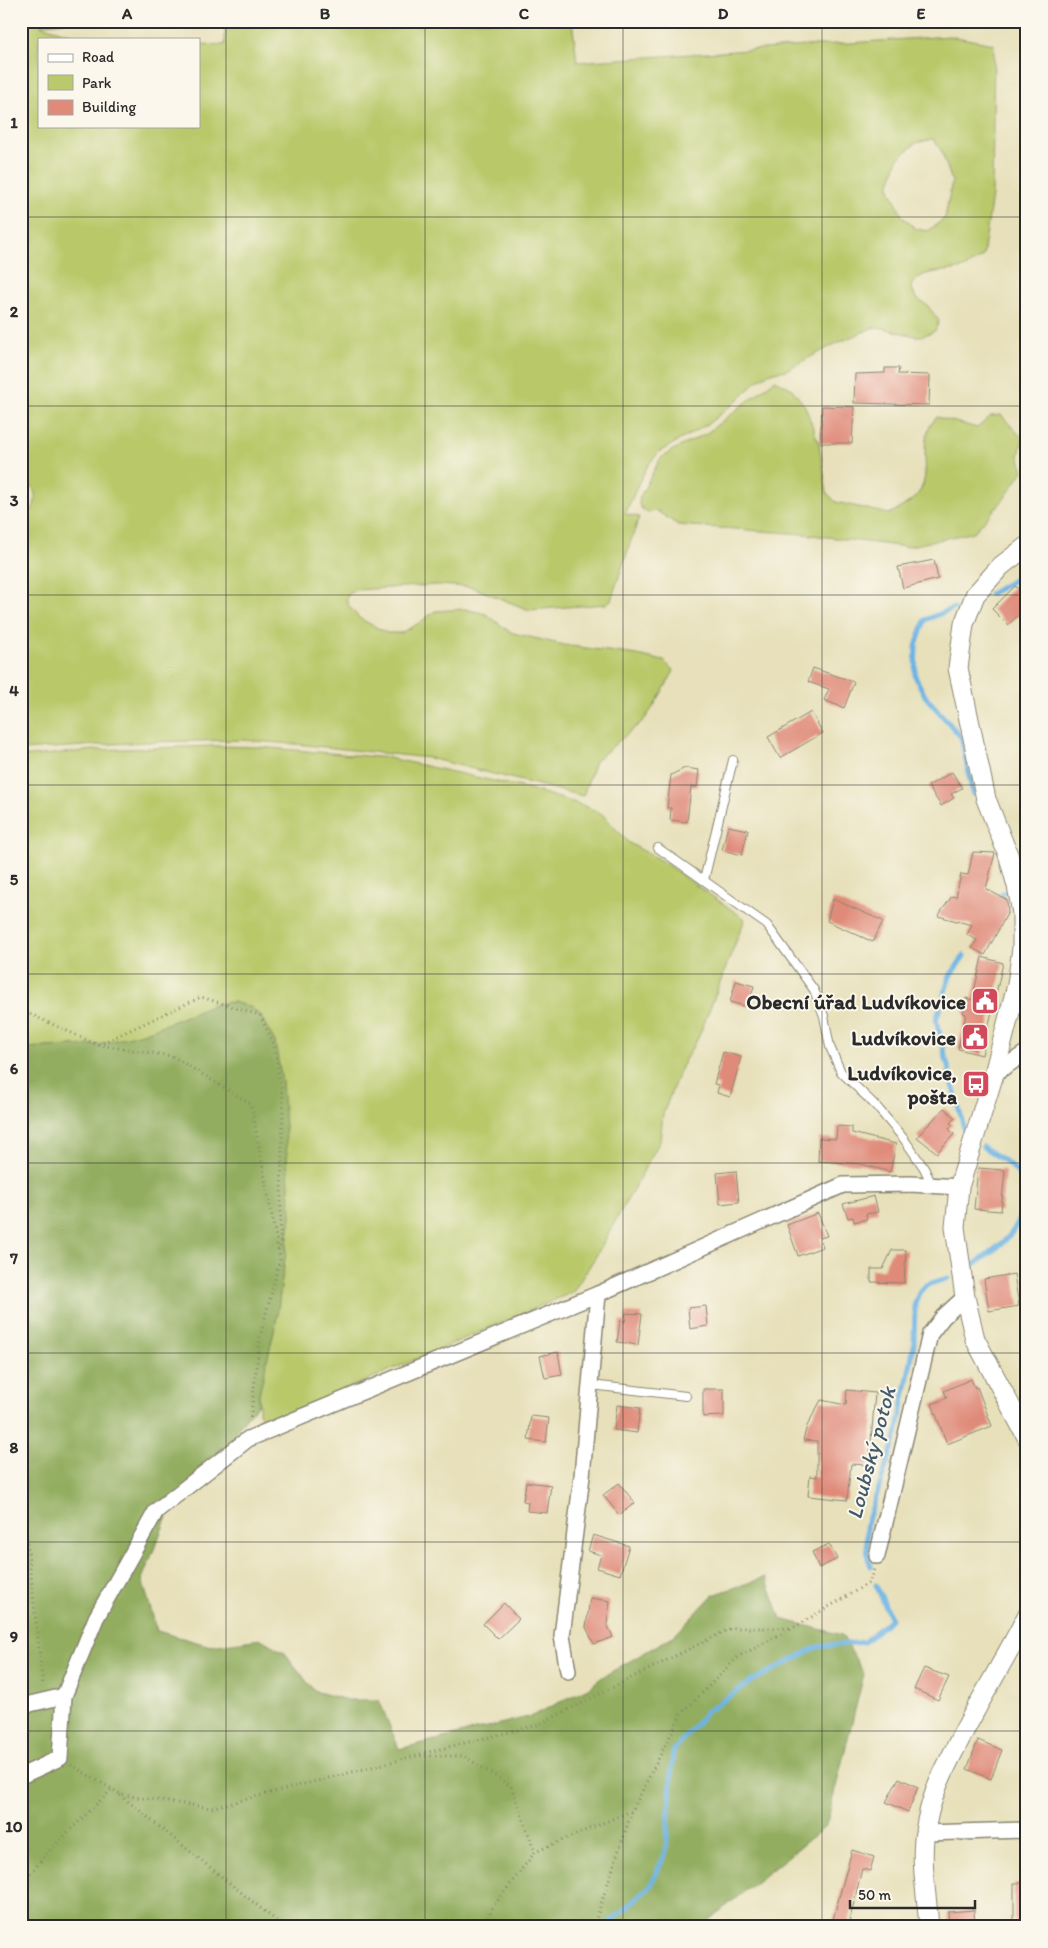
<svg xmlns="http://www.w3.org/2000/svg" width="1048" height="1948" viewBox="0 0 1048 1948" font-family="Itim,sans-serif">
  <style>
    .green { fill: #b9c96b; stroke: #727a4b; fill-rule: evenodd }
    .forest { fill: #92ad5f; stroke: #5e6c45 }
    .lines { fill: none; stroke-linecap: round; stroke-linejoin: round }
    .stream { stroke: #6cb4e4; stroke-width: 5 }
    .building { fill: #e08b7a }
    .service-casing { stroke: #898672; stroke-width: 10 }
    .minor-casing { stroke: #898672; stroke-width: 18 }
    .tertiary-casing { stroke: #898672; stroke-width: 21 }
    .path { stroke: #898672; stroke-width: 3; stroke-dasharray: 1 4; stroke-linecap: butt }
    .service { stroke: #fff; stroke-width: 8 }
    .minor { stroke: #fff; stroke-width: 15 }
    .tertiary { stroke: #fff; stroke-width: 19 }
    .grid { fill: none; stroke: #2b2b2b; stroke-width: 1; stroke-opacity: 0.55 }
    .labels { text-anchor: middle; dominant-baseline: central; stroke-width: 4; stroke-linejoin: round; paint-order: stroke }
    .poi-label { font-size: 21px; font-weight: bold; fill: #2b2b2b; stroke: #fbf7ec; text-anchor: end }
    .water-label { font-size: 22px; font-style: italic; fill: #425b6c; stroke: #fbf7ec }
    .neatline { fill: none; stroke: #2b2b2b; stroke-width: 2 }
    .grid-label { font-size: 16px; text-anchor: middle; font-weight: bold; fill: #2b2b2b }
  </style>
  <rect width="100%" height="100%" fill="#fbf7ec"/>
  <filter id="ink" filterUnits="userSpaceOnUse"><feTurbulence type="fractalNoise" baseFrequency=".02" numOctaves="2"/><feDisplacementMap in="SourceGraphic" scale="10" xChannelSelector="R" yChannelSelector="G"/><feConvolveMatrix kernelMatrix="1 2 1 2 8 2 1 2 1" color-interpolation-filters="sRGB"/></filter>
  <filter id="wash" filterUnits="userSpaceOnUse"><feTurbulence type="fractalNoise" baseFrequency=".0096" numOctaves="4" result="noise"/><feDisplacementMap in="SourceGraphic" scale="20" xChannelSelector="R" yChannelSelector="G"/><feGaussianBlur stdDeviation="1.12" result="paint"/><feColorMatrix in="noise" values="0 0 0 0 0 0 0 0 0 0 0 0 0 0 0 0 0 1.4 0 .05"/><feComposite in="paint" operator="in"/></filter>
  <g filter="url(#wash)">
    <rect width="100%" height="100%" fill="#e7e0ba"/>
    <!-- green -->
    <g class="green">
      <path d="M21 21H70L40 25 86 39H39V126H199V44L225 45V29L328 21H572L577 62 950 36 994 44 992 195 983 256C978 259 972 264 966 267 947 274 922 267 911 286L916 298 928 306 939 321 935 331 922 336H915L878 327 872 328 835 344 786 370 769 373 756 382 732 405 709 423 659 452 648 465 640 480 625 514 639 517 611 600 606 604 529 610 472 587 436 585 355 590 348 595 346 599 349 606 359 618 387 633H401L419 623 435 611 465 609 486 614 510 632 517 634 564 645 637 655 664 661 674 671 654 706 644 720 595 761 583 796 429 758 306 745 242 740 144 742 21 750V521C39 510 41 487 21 477ZM933 139 941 150 952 181 945 218 928 231 916 229 902 216 889 187 898 158 916 143Z"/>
      <path d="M775 380 791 388 805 406 819 444 827 493 836 502 889 514C899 509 914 501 920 491 933 469 915 438 937 417L977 428 991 416 1001 415 1023 439 1019 455 1023 471 1004 499 974 532 906 547 804 534 678 525 657 511 647 512 641 508 639 504 640 497 660 459 671 451 707 433Z"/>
      <path d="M214 746 258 747 389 758 530 789 585 806 602 814 629 843 660 860 745 919 699 1036 681 1067 663 1114 660 1141 596 1256 573 1292 281 1417 264 1419 259 1413V1394L276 1322 291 1216 275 1042 259 1015 250 1007 233 1002 217 1004 146 1032 98 1045 21 1048V757L95 750Z"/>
    </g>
    <!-- forest -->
    <path class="forest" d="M233 1002 250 1007 260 1015 275 1042 282 1082 291 1216 276 1322 259 1394 258 1404 236 1430 243 1451 171 1507 142 1579 157 1631 211 1646 261 1639 285 1653 314 1691 347 1700H379L399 1749 532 1716 588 1688 604 1676 675 1635 713 1595 766 1577 781 1619 842 1635 864 1674 826 1826 700 1927H21V1048L98 1045 146 1032 217 1004Z"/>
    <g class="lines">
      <!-- stream -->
      <g class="stream">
        <path d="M990 594 1027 572"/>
        <path d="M954 608 925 620 916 646 915 676 925 696 961 737 973 794"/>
        <path d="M1002 893H1014"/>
        <path d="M964 956 950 976 936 1020 965 1132"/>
        <path d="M972 1266C1000 1246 1024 1232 1023 1194 1023 1185 1023 1179 1017 1172 1009 1162 993 1154 983 1147"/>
        <path d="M871 1566 868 1558 866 1526 897 1434 914 1345 915 1303 919 1293 926 1285 948 1278"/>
        <path d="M605 1927 651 1885 666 1852 673 1751 706 1712 752 1681 817 1647 864 1642 891 1619 876 1585"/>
      </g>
    </g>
    <g id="blocks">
      <!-- building -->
      <g class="building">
        <path d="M885 368H899L898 374 930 375 929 405 854 403 855 374 885 373Z"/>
        <path d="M822 406 854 407 852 443H820Z"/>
        <path d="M934 560 938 579 903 588 898 567Z"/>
        <path d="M1015 586 1027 597V607L1008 625 992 609Z"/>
        <path d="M813 668 854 682 844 708 824 700 829 689 808 682Z"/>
        <path d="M811 712 823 733 780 758 768 737Z"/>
        <path d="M685 768 699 770 697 787H691L687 822 670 820 671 808H667L671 775Z"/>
        <path d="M952 772 962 788 951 794 954 798 941 806 928 786Z"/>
        <path d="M728 826 748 830 742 855 722 850Z"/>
        <path d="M973 852 995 853 986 889 1007 900 1008 912 985 955 972 948 977 940 967 935 972 925 938 916 952 896 956 897 961 874 968 875Z"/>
        <path d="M833 899 883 921 873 942 827 921Z"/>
        <path d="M982 957 1003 963 982 1055 958 1049 966 1014 963 1013 966 998 972 1000Z"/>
        <path d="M736 981 754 986 748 1007 730 1002Z"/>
        <path d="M723 1052 741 1057 730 1097 717 1093 719 1085 714 1084Z"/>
        <path d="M944 1108 955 1118 950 1123 953 1125 949 1129 954 1134 937 1153 917 1137Z"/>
        <path d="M837 1126 852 1127V1133L896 1144 890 1172 861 1164 818 1161 819 1138 836 1139Z"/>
        <path d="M978 1168 1005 1170 1001 1211 974 1209Z"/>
        <path d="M736 1171 739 1202 720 1204 717 1173Z"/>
        <path d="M874 1196 878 1212 866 1214 867 1219 854 1222 853 1217 848 1218 843 1204Z"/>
        <path d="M818 1213 827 1236 820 1238 823 1247 798 1256 787 1225Z"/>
        <path d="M892 1250H906L904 1283 871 1282V1269H883Z"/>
        <path d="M1014 1274 1019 1306 989 1311 984 1279Z"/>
        <path d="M706 1306 708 1326 690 1329 688 1308Z"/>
        <path d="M626 1313 642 1314 638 1345 617 1342 620 1321 625 1322Z"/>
        <path d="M558 1352 562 1375 545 1378 540 1356Z"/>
        <path d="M971 1379 975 1388 977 1387 992 1426 947 1444 932 1404 947 1398 944 1391Z"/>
        <path d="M703 1389H724V1416L703 1417Z"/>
        <path d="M847 1390 875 1393 869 1465 851 1464 847 1500 808 1496 810 1476 817 1477V1441L803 1440 807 1426 821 1400 846 1405Z"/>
        <path d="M617 1405 640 1408 637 1433 614 1430Z"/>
        <path d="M531 1416 549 1418 546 1442 528 1440Z"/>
        <path d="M526 1482 551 1485 547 1513 527 1511 528 1502 523 1501Z"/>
        <path d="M619 1483 635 1503 619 1515 603 1495Z"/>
        <path d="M593 1535 629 1546 620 1575 597 1568 601 1555 588 1551Z"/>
        <path d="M829 1544 837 1559 819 1568 812 1552Z"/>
        <path d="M590 1598 610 1601 607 1624 613 1637 594 1644 586 1627Z"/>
        <path d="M504 1603 519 1619 498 1639 483 1624Z"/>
        <path d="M924 1668 949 1677 938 1700 914 1689Z"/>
        <path d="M978 1740 1002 1750 991 1779 967 1769Z"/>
        <path d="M899 1778 918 1787 908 1812 886 1802Z"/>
        <path d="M852 1850 874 1857 870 1871 862 1869 848 1927H831Z"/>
        <rect x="1014" y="1883" width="13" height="43"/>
        <path d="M974 1910 975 1927H949L948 1912Z"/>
      </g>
    </g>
  </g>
  <g filter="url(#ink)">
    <use href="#blocks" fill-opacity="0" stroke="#898672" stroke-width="1"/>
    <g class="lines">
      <!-- service casing -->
      <g class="service-casing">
        <g id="service">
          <path d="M658 848 767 925 814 990 824 1016 830 1047 841 1072 876 1106 904 1139 924 1168 932 1185"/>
          <path d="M704 880 733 760"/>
          <path d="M591 1385 686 1396"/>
        </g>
      </g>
      <!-- minor casing -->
      <g class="minor-casing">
        <g id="minor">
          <path d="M994 1074 1027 1052"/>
          <path d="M877 1556 930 1334 943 1317 965 1297"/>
          <path d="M568 1671 562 1636 582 1476 598 1294"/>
          <path d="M21 1709 30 1704 64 1696"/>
          <path d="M21 1776 60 1758 64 1696 96 1618 156 1511 248 1439 598 1294 843 1185 911 1184 959 1187"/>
          <path d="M925 1833 1027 1830"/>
        </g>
      </g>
      <!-- tertiary casing -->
      <g class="tertiary-casing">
        <g id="tertiary">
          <path d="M1027 546 1001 566 975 595 964 624 958 668 986 799 1009 857 1017 886 1022 913V948L1017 985 994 1074 959 1187 955 1227 965 1297 975 1339 1027 1437"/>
          <path d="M929 1927C927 1897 920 1861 925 1832 930 1798 941 1776 956 1747 978 1702 1005 1660 1027 1616"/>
        </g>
      </g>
      <!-- path -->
      <g class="path">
        <path d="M21 1010 98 1045 201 997 260 1015 274 1046 283 1099 280 1251"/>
        <path d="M21 1016H31"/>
        <path d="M98 1045 172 1056 251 1104 280 1259 260 1337 250 1421"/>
        <path d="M21 1317 28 1373 21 1421"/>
        <path d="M21 1458 23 1505 43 1685"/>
        <path d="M420 1754 538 1725 731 1628H792"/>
        <path d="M71 1765 122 1795 211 1808 415 1756H464L511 1786 535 1852"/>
        <path d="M120 1795 284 1927"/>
        <path d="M21 1885 49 1851 112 1789"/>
        <path d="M484 1927 492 1908 535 1852 631 1811"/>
        <path d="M598 1927 596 1919 632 1811 681 1714 739 1656 793 1628 869 1583 874 1569"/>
      </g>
      <!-- service -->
      <use href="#service" class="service"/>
      <!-- minor -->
      <use href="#minor" class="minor"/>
      <!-- tertiary -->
      <use href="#tertiary" class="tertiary"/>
    </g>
  </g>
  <!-- grid -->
  <path class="grid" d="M226 21V1927M425 21V1927M623 21V1927M822 21V1927M21 217H1027M21 406H1027M21 595H1027M21 785H1027M21 974H1027M21 1163H1027M21 1353H1027M21 1542H1027M21 1731H1027"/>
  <!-- icons -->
  <defs>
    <g id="civic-square" transform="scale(1.4375)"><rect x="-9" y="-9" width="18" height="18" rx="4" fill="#d1495b" stroke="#fbf7ec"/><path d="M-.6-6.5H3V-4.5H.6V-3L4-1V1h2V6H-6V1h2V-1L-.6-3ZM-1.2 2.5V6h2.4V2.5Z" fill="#fff"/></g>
    <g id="bus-square" transform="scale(1.4375)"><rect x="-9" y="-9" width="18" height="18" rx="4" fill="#d1495b" stroke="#fbf7ec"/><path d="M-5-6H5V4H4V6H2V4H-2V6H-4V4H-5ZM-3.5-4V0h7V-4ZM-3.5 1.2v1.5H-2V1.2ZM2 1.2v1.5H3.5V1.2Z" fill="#fff"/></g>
  </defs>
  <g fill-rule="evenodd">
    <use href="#civic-square" x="985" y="1001"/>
    <use href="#civic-square" x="975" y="1037"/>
    <use href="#bus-square" x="976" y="1084"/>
  </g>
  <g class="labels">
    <!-- poi labels -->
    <g class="poi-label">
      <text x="966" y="1001">Obecní úřad Ludvíkovice</text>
      <text x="956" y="1037">Ludvíkovice</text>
      <text x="957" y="1072">Ludvíkovice,<tspan x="957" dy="24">pošta</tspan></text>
    </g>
    <!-- water labels -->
    <g class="water-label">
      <text transform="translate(871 1453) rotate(-75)">Loubský potok</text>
    </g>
  </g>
  <!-- margin -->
  <rect width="1048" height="1948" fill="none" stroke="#fbf7ec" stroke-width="55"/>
  <!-- legend -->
  <rect x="38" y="38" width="162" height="90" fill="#fbf7ec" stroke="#a8a59f"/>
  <rect x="48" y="54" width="25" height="8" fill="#ffffff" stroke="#a8a59f"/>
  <text x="82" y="62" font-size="15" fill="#2b2b2b">Road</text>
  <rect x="48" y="75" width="25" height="15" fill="#b9c96b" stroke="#a8a59f"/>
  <text x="82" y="88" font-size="15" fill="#2b2b2b">Park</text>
  <rect x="48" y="100" width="25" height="15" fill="#e08b7a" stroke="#a8a59f"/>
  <text x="82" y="112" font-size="15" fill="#2b2b2b">Building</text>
  <!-- scale -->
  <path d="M850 1900v8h125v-8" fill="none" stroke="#2b2b2b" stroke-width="2.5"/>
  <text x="858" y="1900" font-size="15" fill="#2b2b2b" stroke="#fbf7ec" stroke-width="4" paint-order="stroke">50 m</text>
  <rect x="28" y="28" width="992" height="1892" class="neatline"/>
  <g class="grid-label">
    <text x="127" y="19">A</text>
    <text x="325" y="19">B</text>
    <text x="524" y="19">C</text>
    <text x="723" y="19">D</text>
    <text x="921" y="19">E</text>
    <text x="14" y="128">1</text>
    <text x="14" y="317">2</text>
    <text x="14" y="506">3</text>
    <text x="14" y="696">4</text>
    <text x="14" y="885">5</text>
    <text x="14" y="1074">6</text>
    <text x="14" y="1264">7</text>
    <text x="14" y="1453">8</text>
    <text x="14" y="1642">9</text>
    <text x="14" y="1832">10</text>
  </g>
</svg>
